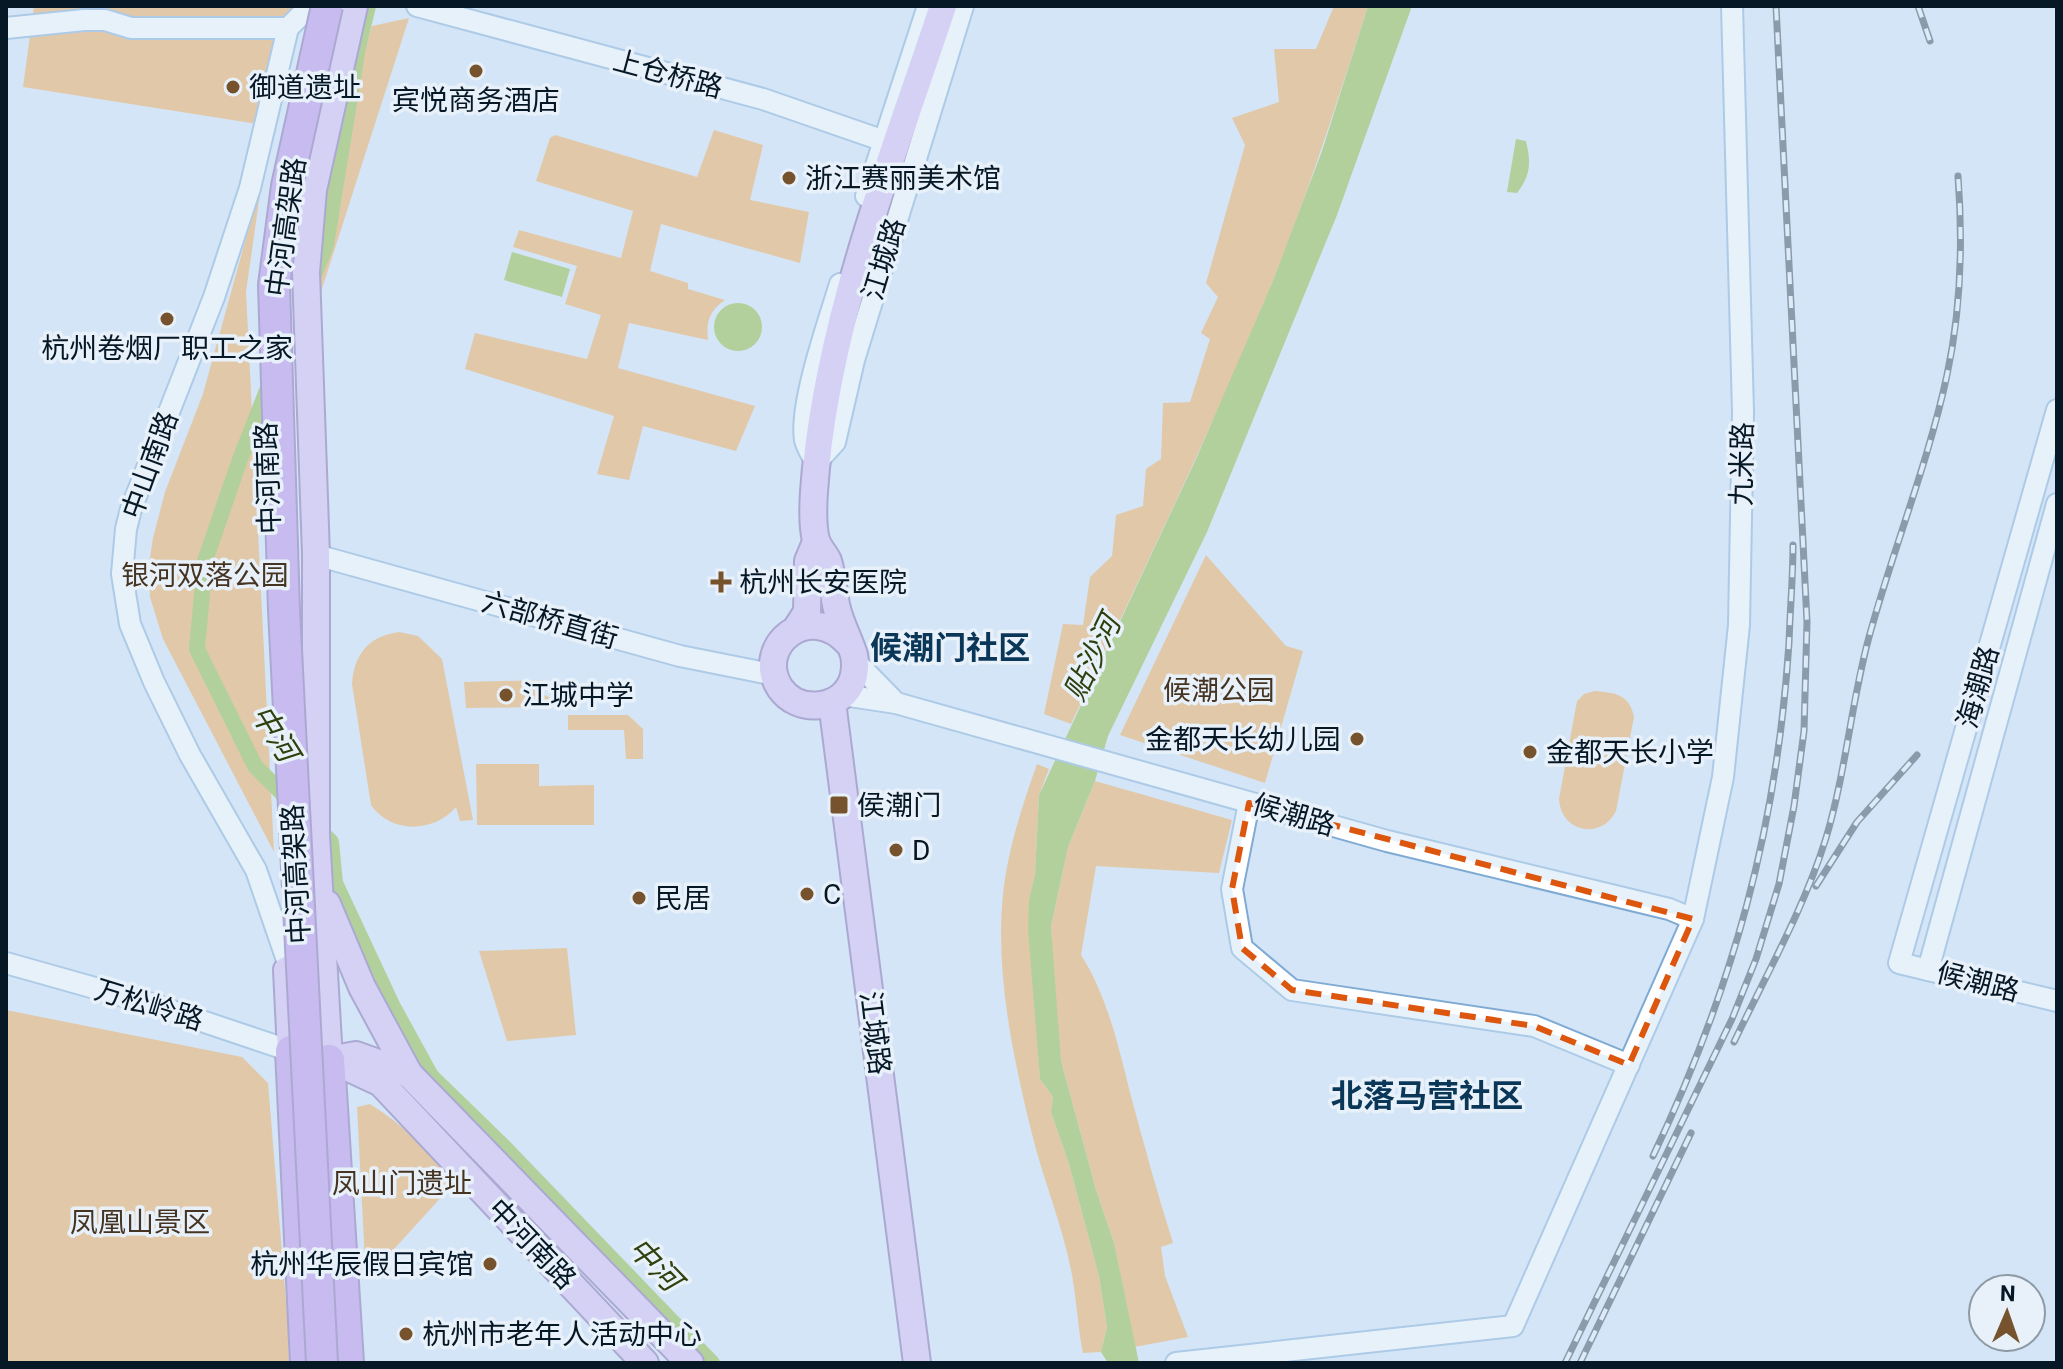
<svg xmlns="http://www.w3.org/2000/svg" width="2063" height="1369" viewBox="0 0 2063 1369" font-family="Roboto,'Noto Sans SC',sans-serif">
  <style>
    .green { fill: #f2a54d }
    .water { fill: #89b730 }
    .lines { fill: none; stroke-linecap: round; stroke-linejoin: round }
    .canal { stroke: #89b730; stroke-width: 16 }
    .minor-casing { stroke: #7eaad3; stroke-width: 24 }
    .major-casing { stroke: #7b60a5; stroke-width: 30 }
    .highway-casing { stroke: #7b60a5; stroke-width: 34 }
    .minor { stroke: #fff; stroke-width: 20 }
    .major { stroke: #d6b8f2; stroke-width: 26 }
    .highway { stroke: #ba88e9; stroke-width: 30 }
    .rail-casing { stroke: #314352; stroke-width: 7 }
    .rail { stroke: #e8f1fa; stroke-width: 4; stroke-dasharray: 12; stroke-linecap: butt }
    .highway-bridge-casing { stroke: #7b60a5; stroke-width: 34; stroke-linecap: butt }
    .highway-bridge { stroke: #ba88e9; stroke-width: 30 }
    .marked { fill: none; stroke: #dd560d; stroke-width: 6; stroke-dasharray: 16 10; stroke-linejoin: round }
    .poi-dot { fill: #76532c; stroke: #e8f1fa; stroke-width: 3 }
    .labels { text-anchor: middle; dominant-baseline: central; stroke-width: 7; stroke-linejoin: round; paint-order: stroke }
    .street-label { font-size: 28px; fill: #061726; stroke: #e8f1fa }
    .poi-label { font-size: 28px; fill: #061726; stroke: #e8f1fa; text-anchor: start }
    .park-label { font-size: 28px; fill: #453421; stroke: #e8f1fa }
    .water-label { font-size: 30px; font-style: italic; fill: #2e400c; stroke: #e8f1fa }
    .quarter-label { font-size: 32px; font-weight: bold; fill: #0a3658; stroke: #e8f1fa }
  </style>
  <rect width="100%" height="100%" fill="#d3e5f6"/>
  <!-- green -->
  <g class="green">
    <path d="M34 6H298L264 125 23 87Z"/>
    <path d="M1334 6H1368C1338 99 1309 191 1273 281 1211 432 1140 577 1071 724L1044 714 1063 624 1083 625 1090 577 1112 556 1116 515 1143 506 1146 469 1161 459 1163 403 1190 402 1210 339 1201 333 1218 297 1206 283 1245 145 1232 118 1279 102 1274 49H1316Z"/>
    <path d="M409 18 318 301 315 295C325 266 334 237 340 207 351 147 352 84 372 26Z"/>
    <path d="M714 130 763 145 750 200 809 212 800 263 661 224 650 271 688 283V289L725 300C709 311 706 322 708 340L629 323 618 368 755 406 736 451 643 426 629 480 597 474 614 416 465 369 475 333 587 359 601 315 565 304 577 266 513 247 519 230 621 258 633 211 536 181 550 138 555 135 697 177Z"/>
    <path d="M262 180 246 292 274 852 163 639 150 597 149 564 153 538 165 492 203 394Z"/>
    <path d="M1206 555 1286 646 1303 651 1265 783 1120 735Z"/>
    <path d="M399 632 418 636 442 659 473 820 460 821 456 807C434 833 391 834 371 805L352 684C354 654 369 636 399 632Z"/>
    <path d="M543 680V694L550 698 549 707 466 708 464 682Z"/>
    <path d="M1595 691C1616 693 1629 694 1634 717L1616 811C1602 840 1561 833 1559 799L1577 701 1584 694Z"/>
    <path d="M568 715H628L643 729V759H626L624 730H568Z"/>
    <path d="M476 764H539V786L594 785V825H477Z"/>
    <path d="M1037 764 1049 769 1039 795 1035 875 1029 899 1040 1079 1053 1097 1051 1112 1069 1164 1099 1276 1107 1327 1101 1352 1083 1353C1078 1329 1077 1305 1073 1281 1065 1231 1044 1183 1032 1134 1013 1057 995 973 1003 894 1008 849 1022 806 1037 764Z"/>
    <path d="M1095 781 1232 820 1219 873 1096 866 1081 955C1109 999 1119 1050 1132 1100 1145 1148 1158 1196 1173 1243L1161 1247 1165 1276 1188 1337 1134 1347 1114 1243 1096 1190 1061 1061 1056 1013 1051 926 1068 847Z"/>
    <path d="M567 948 576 1035 507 1041 479 951Z"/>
    <path d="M6 1010 242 1057 268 1083 288 1325 289 1363H6Z"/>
    <path d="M370 1104C403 1124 430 1153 455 1182L366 1280 357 1107Z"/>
  </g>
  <!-- water -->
  <g class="water">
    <path d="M1368 6H1412L1337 215 1207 532 1108 736 1095 781 1068 847 1051 926 1061 1061 1096 1190 1114 1243 1139 1363H1108L1101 1352 1107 1327 1099 1276 1069 1164 1051 1112 1053 1097 1040 1079 1028 929 1029 899 1035 875 1039 795 1196 459 1273 281 1322 151Z"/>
    <path d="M1516 139 1526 141C1531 162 1531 175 1517 193L1507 192Z"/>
    <path d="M512 252 570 269 562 297 504 280Z"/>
    <circle cx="738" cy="327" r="24"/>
  </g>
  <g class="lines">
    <!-- canal -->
    <g class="canal">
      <path d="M312 280 326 245 358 47 368 6"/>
      <path d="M270 383 239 462 205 561 197 649 255 766 292 803"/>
      <path d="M314 825 331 842 335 883 392 1005 431 1076 504 1147 712 1363"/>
    </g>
    <!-- minor casing -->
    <g class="minor-casing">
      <g id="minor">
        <path d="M417 6 763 99 893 144"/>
        <path d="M6 28 84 20H105L131 28H288"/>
        <path d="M866 196 928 6"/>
        <path d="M840 284C829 320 799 405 805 440 807 448 812 455 816 463L835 442 854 360 963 6"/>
        <path d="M2057 410 1899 963 2057 1001"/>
        <path d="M316 555 680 656 775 675"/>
        <path d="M843 695 896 703 854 660"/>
        <path d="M896 703 1387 841 1669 909 1693 919"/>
        <path d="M1249 803 1232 889 1242 948 1292 990 1534 1026 1629 1065"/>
        <path d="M287 960 256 870 190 755 154 682 130 624 122 574 126 529 131 509 214 297 250 188 288 28 305 11V6"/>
        <path d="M6 963 148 1003 291 1051"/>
        <path d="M1928 970 2057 504"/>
        <path d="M1176 1363 1513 1326 1693 919 1723 777 1739 625 1743 412 1732 6"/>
      </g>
    </g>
    <!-- major casing -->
    <g class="major-casing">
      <g id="major">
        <path d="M796 629 807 612 808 561 816 542"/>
        <path d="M848 643C810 600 753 646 780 688 797 713 837 711 851 684 855 676 856 664 854 655 849 639 841 625 837 609 833 594 833 576 828 561 825 554 818 548 816 540 812 525 813 507 814 492 825 326 891 163 943 6"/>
        <path d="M832 702 917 1363"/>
        <path d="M327 904 362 987 409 1074 690 1363"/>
        <path d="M287 970 291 1051 329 1060 356 1055 409 1074"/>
        <path d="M329 1060 316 835V555L306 272 313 190 354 6"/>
        <path d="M351 1069 381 1083 645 1363"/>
      </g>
    </g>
    <!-- highway casing -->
    <g class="highway-casing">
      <g id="highway">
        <path d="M291 1051 306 1363"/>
        <path d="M329 1060 348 1363"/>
      </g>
    </g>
    <!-- minor -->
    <use href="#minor" class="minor"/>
    <!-- major -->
    <use href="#major" class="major"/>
    <!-- highway -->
    <use href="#highway" class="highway"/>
    <!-- rail casing -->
    <g class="rail-casing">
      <g id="rail">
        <path d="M1918 6 1930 41"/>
        <path d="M1816 886 1857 822 1917 755"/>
        <path d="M1734 1042C1766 975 1804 909 1826 838 1846 772 1851 703 1869 637 1893 549 1928 464 1947 375 1961 310 1963 243 1958 176"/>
        <path d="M1653 1156C1733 988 1777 828 1789 643 1790 610 1793 578 1793 545"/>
        <path d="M1565 1363 1732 1019 1756 959 1779 884 1794 806 1804 731 1807 622 1776 6"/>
        <path d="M1580 1363 1691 1133"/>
      </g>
    </g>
    <!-- rail -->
    <use href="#rail" class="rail"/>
    <!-- highway-bridge casing -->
    <g class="highway-bridge-casing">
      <path id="highway-bridge" d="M322 1363 284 610 274 285 287 186 327 6"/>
    </g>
    <!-- highway-bridge -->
    <use href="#highway-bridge" class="highway-bridge"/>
  </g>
  <!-- marked area -->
  <path d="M0 0H2063V1369H0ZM1249 803 1693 919 1629 1065 1534 1026 1292 990 1242 948 1232 889Z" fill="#d3e5f6" fill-opacity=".55" fill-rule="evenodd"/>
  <path class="marked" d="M1249 803 1693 919 1629 1065 1534 1026 1292 990 1242 948 1232 889Z"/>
  <!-- markers -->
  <g class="poi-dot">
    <circle cx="476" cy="71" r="8"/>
    <circle cx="233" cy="87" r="8"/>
    <circle cx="789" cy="178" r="8"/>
    <circle cx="167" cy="319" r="8"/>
    <path d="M717 570h8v8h8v8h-8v8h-8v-8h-8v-8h8z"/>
    <circle cx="506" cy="695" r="8"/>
    <circle cx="1357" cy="739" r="8"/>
    <circle cx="1530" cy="752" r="8"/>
    <rect x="829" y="795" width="20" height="20" rx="4"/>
    <circle cx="896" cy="850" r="8"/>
    <circle cx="807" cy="894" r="8"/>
    <circle cx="639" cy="898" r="8"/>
    <circle cx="490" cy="1264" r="8"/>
    <circle cx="406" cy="1334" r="8"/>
  </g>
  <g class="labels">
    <!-- street labels -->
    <g class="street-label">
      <text transform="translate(668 74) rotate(15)">上仓桥路</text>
      <text transform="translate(286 227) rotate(-82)">中河高架路</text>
      <text transform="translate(884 259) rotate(-73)">江城路</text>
      <text transform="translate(1742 464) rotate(-89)">九米路</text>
      <text transform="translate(150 465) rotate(-70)">中山南路</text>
      <text transform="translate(268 478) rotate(-92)">中河南路</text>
      <text transform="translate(550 620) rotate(16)">六部桥直街</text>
      <text transform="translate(1978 687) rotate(-74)">海潮路</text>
      <text transform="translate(1294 815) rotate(16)">候潮路</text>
      <text transform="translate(296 874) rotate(-93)">中河高架路</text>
      <text transform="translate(1978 982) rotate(14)">候潮路</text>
      <text transform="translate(149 1005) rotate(17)">万松岭路</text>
      <text transform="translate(875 1033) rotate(83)">江城路</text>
      <text transform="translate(532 1244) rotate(46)">中河南路</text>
    </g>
    <!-- poi labels -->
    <g class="poi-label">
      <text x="249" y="87">御道遗址</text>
      <text x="476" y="100" text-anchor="middle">宾悦商务酒店</text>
      <text x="805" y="178">浙江赛丽美术馆</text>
      <text x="167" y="348" text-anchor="middle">杭州卷烟厂职工之家</text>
      <text x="739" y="582">杭州长安医院</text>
      <text x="522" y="695">江城中学</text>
      <text x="1341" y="739" text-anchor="end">金都天长幼儿园</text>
      <text x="1546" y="752">金都天长小学</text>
      <text x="857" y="805">侯潮门</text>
      <text x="912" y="850">D</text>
      <text x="823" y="894">C</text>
      <text x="655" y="898">民居</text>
      <text x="474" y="1264" text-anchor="end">杭州华辰假日宾馆</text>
      <text x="422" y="1334">杭州市老年人活动中心</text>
    </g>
    <!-- park labels -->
    <g class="park-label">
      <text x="205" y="575">银河双落公园</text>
      <text x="1219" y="690">候潮公园</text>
      <text x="402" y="1183">凤山门遗址</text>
      <text x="140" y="1222">凤凰山景区</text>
    </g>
    <!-- water labels -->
    <g class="water-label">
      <text transform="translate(1092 658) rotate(-64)">贴沙河</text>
      <text transform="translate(275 733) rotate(58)">中河</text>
      <text transform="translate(655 1264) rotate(46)">中河</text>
    </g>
    <!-- quarter labels -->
    <g class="quarter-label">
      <text x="950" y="648">候潮门社区</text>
      <text x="1427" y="1096">北落马营社区</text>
    </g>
  </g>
  <!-- border -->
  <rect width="2063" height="1369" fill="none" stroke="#061726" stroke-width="16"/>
  <!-- north arrow -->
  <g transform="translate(2007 1313) rotate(2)"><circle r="38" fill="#e8f1fa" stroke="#8e9aa5" stroke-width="2"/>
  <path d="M0-6L14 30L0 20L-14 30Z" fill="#76532c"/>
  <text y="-12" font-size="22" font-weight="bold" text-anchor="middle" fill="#061726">N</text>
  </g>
</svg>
